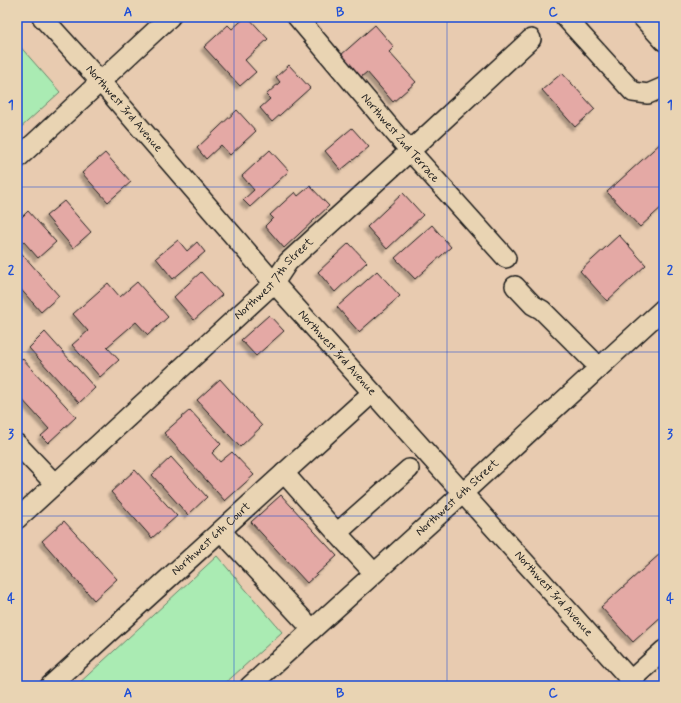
<svg xmlns="http://www.w3.org/2000/svg" width="681" height="703" viewBox="0 0 681 703" font-family="Mynerve,sans-serif">
  <style>
    .grass { fill: #aaebb3; stroke: #638468 }
    .building { fill: #e4a9a5; stroke: #1c1c1c; filter: url(#shadow) }
    .lines { fill: none; stroke-linecap: round; stroke-linejoin: round }
    .minor-casing { stroke: #1c1c1c; stroke-width: 22 }
    .minor { stroke: #e9d4b3; stroke-width: 19 }
    .grid { fill: none; stroke: #1d4ed8; stroke-width: 1; stroke-opacity: 0.55 }
    .labels { text-anchor: middle; dominant-baseline: central; stroke-width: 4; stroke-linejoin: round; paint-order: stroke }
    .street-label { font-size: 12px; fill: #1c1c1c; stroke: #e9d4b3 }
    .neatline { fill: none; stroke: #1d4ed8; stroke-width: 1.5 }
    .grid-label { font-size: 13px; text-anchor: middle; font-weight: bold; fill: #1d4ed8 }
  </style>
  <defs>
    <filter id="shadow"><feDropShadow dx="-3.5" dy="3.5" stdDeviation="1" flood-color="#0004"/></filter>
  </defs>
  <rect width="100%" height="100%" fill="#e8cbb0"/>
  <filter id="ink" filterUnits="userSpaceOnUse"><feTurbulence type="fractalNoise" baseFrequency=".025" numOctaves="2"/><feDisplacementMap in="SourceGraphic" scale="8" xChannelSelector="R" yChannelSelector="G"/><feConvolveMatrix kernelMatrix="1 2 1 2 8 2 1 2 1" color-interpolation-filters="sRGB"/></filter>
  <g filter="url(#ink)">
    <!-- grass -->
    <g class="grass">
      <path d="M17 43 60 92 17 131Z"/>
      <path d="M217 556 282 632 222 686H76Z"/>
    </g>
    <!-- building -->
    <g class="building">
      <path d="M246 17H248L268 39 245 60 256 72 240 86 204 47 228 25 232 29Z"/>
      <path d="M375 25 394 47 389 52 416 82 393 102 367 72 361 77 341 55Z"/>
      <path d="M289 65 310 88 272 122 260 108 270 99 266 95 280 82 276 77Z"/>
      <path d="M562 73 595 109 575 127 542 90Z"/>
      <path d="M237 110 256 131 230 155 221 145 206 159 197 148Z"/>
      <path d="M352 128 369 147 341 170 325 151Z"/>
      <path d="M664 140V205L640 227 607 192Z"/>
      <path d="M270 150 289 171 250 207 243 200 254 190 242 176Z"/>
      <path d="M105 153 131 182 108 202 82 173Z"/>
      <path d="M310 186 329 206 284 248 265 226 273 218 270 215 295 192 298 196Z"/>
      <path d="M403 193 423 215 387 249 367 227Z"/>
      <path d="M64 201 91 232 73 248 46 216Z"/>
      <path d="M28 211 56 242 38 258 17 234V222Z"/>
      <path d="M432 225 451 247 415 279 395 258Z"/>
      <path d="M619 235 646 265 607 301 580 271Z"/>
      <path d="M178 240 187 251 197 242 205 252 173 279 156 258Z"/>
      <path d="M349 243 367 262 335 292 318 272Z"/>
      <path d="M17 248 59 296 41 312 17 285Z"/>
      <path d="M377 271 400 296 359 332 337 307Z"/>
      <path d="M201 272 222 295 194 320 174 297Z"/>
      <path d="M137 282 168 317 148 335 136 322 107 347 119 360 100 377 72 345 88 331 73 314 108 283 120 297Z"/>
      <path d="M269 315 284 331 256 356 241 340Z"/>
      <path d="M45 332 95 388 79 403 29 348Z"/>
      <path d="M22 358 76 417 48 443 41 436 49 429 20 397 17 399V363Z"/>
      <path d="M220 379 262 426 240 447 197 400Z"/>
      <path d="M190 410 221 444 212 453 220 462 232 452 254 475 225 501 164 433Z"/>
      <path d="M171 457 207 497 188 515 152 475Z"/>
      <path d="M135 470 177 516 152 538 111 492Z"/>
      <path d="M281 495 337 556 307 583 251 522Z"/>
      <path d="M64 521 117 579 94 600 42 541Z"/>
      <path d="M661 553 664 556V614L633 642 601 607Z"/>
    </g>
    <g class="lines">
      <!-- minor casing -->
      <g class="minor-casing">
        <g id="minor">
          <path id="s1" d="M42 17 100 81 274 283 636 686"/>
          <path id="s2" d="M297 17 410 151 506 258"/>
          <path d="M565 17 633 92 648 94 664 87"/>
          <path d="M642 17 664 41"/>
          <path d="M17 159 170 17"/>
          <path d="M515 286 533 305 542 310 599 367"/>
          <path d="M17 444 55 484"/>
          <path d="M284 473 337 533"/>
          <path id="s3" d="M17 519 274 283 288 262 410 151 531 39"/>
          <path d="M221 531 312 629"/>
          <path d="M374 573 337 533 409 469"/>
          <path d="M631 680 664 650"/>
          <path id="s4" d="M50 686 372 393"/>
          <path id="s5" d="M250 686 463 493 664 308"/>
        </g>
      </g>
      <!-- minor -->
      <use href="#minor" class="minor"/>
    </g>
  </g>
  <!-- grid -->
  <path class="grid" d="M234 17V686M447 17V686M17 187H664M17 352H664M17 516H664"/>
  <g class="labels">
    <!-- street labels -->
    <g class="street-label">
      <text stroke="none"><textPath href="#s1" startOffset="123">Northwest 3rd Avenue</textPath></text>
      <text stroke="none"><textPath href="#s2" startOffset="159">Northwest 2nd Terrace</textPath></text>
      <text stroke="none"><textPath href="#s3" startOffset="352">Northwest 7th Street</textPath></text>
      <text stroke="none"><textPath href="#s1" startOffset="447">Northwest 3rd Avenue</textPath></text>
      <text stroke="none"><textPath href="#s5" startOffset="280">Northwest 6th Street</textPath></text>
      <text stroke="none"><textPath href="#s4" startOffset="218">Northwest 6th Court</textPath></text>
      <text stroke="none"><textPath href="#s1" startOffset="771">Northwest 3rd Avenue</textPath></text>
    </g>
  </g>
  <!-- margin -->
  <rect width="681" height="703" fill="none" stroke="#e9d4b3" stroke-width="44"/>
  <rect x="22" y="22" width="637" height="659" class="neatline"/>
  <g class="grid-label">
    <text x="128" y="16">A</text>
    <text x="340" y="16">B</text>
    <text x="553" y="16">C</text>
    <text x="11" y="109">1</text>
    <text x="670" y="109">1</text>
    <text x="11" y="274">2</text>
    <text x="670" y="274">2</text>
    <text x="11" y="438">3</text>
    <text x="670" y="438">3</text>
    <text x="11" y="603">4</text>
    <text x="670" y="603">4</text>
    <text x="128" y="697">A</text>
    <text x="340" y="697">B</text>
    <text x="553" y="697">C</text>
  </g>
</svg>
